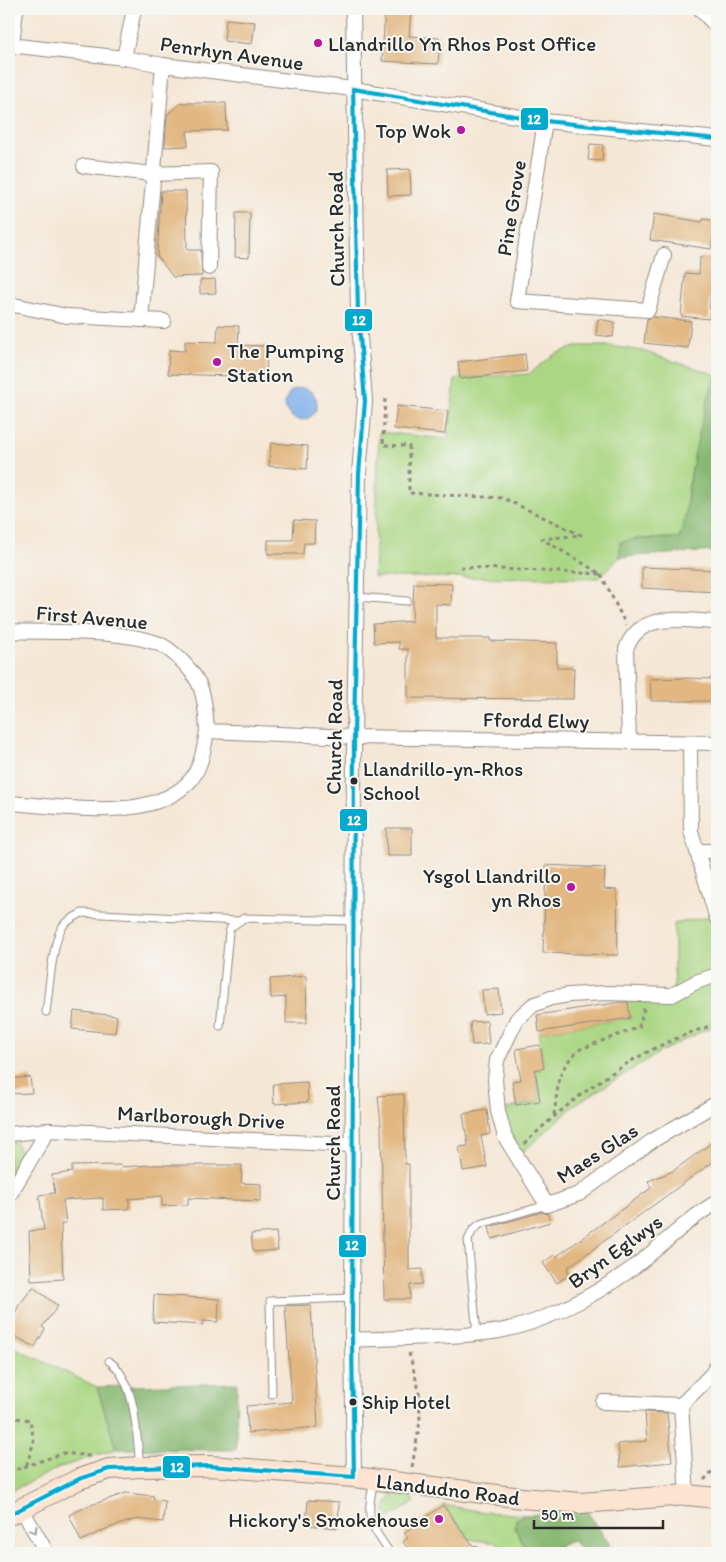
<svg xmlns="http://www.w3.org/2000/svg" width="726" height="1562" viewBox="0 0 726 1562" font-family="Itim,sans-serif">
  <style>
    .green { fill: #abd784; stroke: #6b8158 }
    .forest { fill: #88b872; stroke: #5a724e }
    .water { fill: #7eafea; stroke: #546d8a }
    .building { fill: #e2b781 }
    .lines { fill: none; stroke-linecap: round; stroke-linejoin: round }
    .lane-casing { stroke: #908980; stroke-width: 9 }
    .street-casing { stroke: #908980; stroke-width: 16 }
    .secondary-casing { stroke: #908980; stroke-width: 22 }
    .path { stroke: #908980; stroke-width: 3; stroke-dasharray: 4 4; stroke-linecap: butt }
    .lane { stroke: #fff; stroke-width: 7 }
    .street { stroke: #fff; stroke-width: 14 }
    .secondary { stroke: #fde4d0; stroke-width: 20 }
    .bus-1-casing { stroke: #f6f6f2; stroke-width: 8 }
    .bus-1 { stroke: #00a9ce; stroke-width: 4 }
    .oneway { stroke: #a0a0a0 }
    .poi-dot { fill: #b5179e; stroke: #f6f6f2; stroke-width: 2 }
    .bus-dot { fill: #2b2b2b; stroke: #f6f6f2; stroke-width: 2 }
    .labels { text-anchor: middle; dominant-baseline: central; stroke-width: 4; stroke-linejoin: round; paint-order: stroke }
    .bus-label { font-size: 20px; fill: #2b2b2b; stroke: #f6f6f2; text-anchor: start }
    .poi-label { font-size: 21px; fill: #2b2b2b; stroke: #f6f6f2; text-anchor: end }
    .street-label { font-size: 21px; fill: #2b2b2b; stroke: #f6f6f2 }
    .line-badge { stroke: #f6f6f2; stroke-width: 2 }
    .badge-label { font-size: 14px; text-anchor: middle; font-weight: bold; fill: #fff }
  </style>
  <rect width="100%" height="100%" fill="#f6f6f2"/>
  <filter id="ink" filterUnits="userSpaceOnUse"><feTurbulence type="fractalNoise" baseFrequency=".02" numOctaves="2"/><feDisplacementMap in="SourceGraphic" scale="10" xChannelSelector="R" yChannelSelector="G"/><feConvolveMatrix kernelMatrix="1 2 1 2 8 2 1 2 1" color-interpolation-filters="sRGB"/></filter>
  <filter id="wash" filterUnits="userSpaceOnUse"><feTurbulence type="fractalNoise" baseFrequency=".0096" numOctaves="4" result="noise"/><feDisplacementMap in="SourceGraphic" scale="20" xChannelSelector="R" yChannelSelector="G"/><feGaussianBlur stdDeviation="1.12" result="paint"/><feColorMatrix in="noise" values="0 0 0 0 0 0 0 0 0 0 0 0 0 0 0 0 0 1.4 0 .05"/><feComposite in="paint" operator="in"/></filter>
  <g filter="url(#wash)">
    <rect width="100%" height="100%" fill="#f5e7d5"/>
    <!-- green -->
    <g class="green">
      <path d="M578 346H610L642 351 717 375 689 481 685 523 679 538 635 539 621 542 620 557 599 578 374 577 379 432 448 439 455 379 529 374 555 354Z"/>
      <path d="M717 444V551L712 525 710 479Z"/>
      <path d="M716 915 717 1024 660 1052 576 1104 516 1158 498 1111 540 1101 535 1070 543 1068 539 1032 630 1018 624 994H672L674 984V924Z"/>
      <path d="M16 1142 21 1156 9 1180V1143Z"/>
      <path d="M9 1345 97 1387 116 1449 58 1468 9 1492Z"/>
      <path d="M395 1494 411 1497 414 1502 386 1520C382 1513 387 1497 395 1494Z"/>
      <path d="M443 1505 484 1512 526 1515 516 1519 515 1529 529 1553H505L498 1543 468 1539Z"/>
    </g>
    <!-- forest -->
    <g class="forest">
      <path d="M717 375V444L710 479 712 525 717 529V551L620 557V542L635 539 679 538C687 519 686 500 690 480 694 453 706 398 717 375Z"/>
      <path d="M237 1383 236 1450 116 1449 97 1387Z"/>
      <path d="M587 1511 610 1545 597 1553H583L573 1540 545 1553H529L515 1529 516 1519 526 1515Z"/>
    </g>
    <!-- water -->
    <circle class="water" cx="301" cy="404" r="16"/>
    <g id="blocks">
      <!-- building -->
      <g class="building">
        <path d="M385 9H411L409 36 440 38 438 64 382 61Z"/>
        <path d="M226 19 255 22 252 44 224 41Z"/>
        <path d="M181 103H226L227 130 187 131 188 146 165 147 167 115Z"/>
        <path d="M590 144 603 145 602 161 588 160Z"/>
        <path d="M410 169 411 195 388 196 387 170Z"/>
        <path d="M161 191H186L187 250H201L202 276 173 277 157 256Z"/>
        <path d="M236 213H250L249 258 235 257Z"/>
        <path d="M654 214 702 222 703 219 716 221 711 249 650 240Z"/>
        <path d="M700 257 715 258 714 272H712L709 319 681 316 685 273 699 274Z"/>
        <path d="M215 279 216 293 200 294V280Z"/>
        <path d="M653 317 691 321 688 348 644 343 647 319Z"/>
        <path d="M598 319 615 322 613 337 596 335Z"/>
        <path d="M218 325 239 326 238 345 267 346 266 377 168 374 169 350 185 351V341L217 342Z"/>
        <path d="M525 354 527 371 460 379 458 362Z"/>
        <path d="M397 406 448 411 445 434 394 429Z"/>
        <path d="M271 443 308 446 307 469 269 466Z"/>
        <path d="M294 520 315 521 314 543H304L303 554H268V540H293Z"/>
        <path d="M642 567 717 570V592L642 588Z"/>
        <path d="M414 583 452 584 451 605 436 604V638H490V641L557 643V668H574L573 699 408 698V649H399V642L374 643 373 624 412 621Z"/>
        <path d="M686 678 717 679V701H651L650 679Z"/>
        <path d="M386 828H412V856H387Z"/>
        <path d="M546 865 605 868 604 889 617 890 618 955 543 953Z"/>
        <path d="M306 976 307 1023H286V997L271 998 270 979Z"/>
        <path d="M499 989 501 1012 484 1014 482 990Z"/>
        <path d="M621 1002H628L630 1018 539 1032 537 1015Z"/>
        <path d="M74 1011 117 1016 115 1033 72 1029Z"/>
        <path d="M487 1021 489 1044 472 1045 470 1022Z"/>
        <path d="M540 1045 544 1068 535 1070 540 1101 516 1105 512 1081 521 1080 516 1049Z"/>
        <path d="M30 1077 32 1093 9 1094V1079Z"/>
        <path d="M307 1082 308 1102 274 1104 273 1084Z"/>
        <path d="M404 1094 405 1164H409V1270L422 1269V1284L410 1285V1299H384L381 1124 378 1096Z"/>
        <path d="M487 1110 490 1134 481 1136 487 1167 463 1171 459 1147 468 1146 463 1114Z"/>
        <path d="M717 1139V1159L567 1268 569 1275 557 1283 543 1263 554 1255 556 1257 651 1188 648 1181 673 1171Z"/>
        <path d="M122 1165V1167L150 1165H242L241 1183 261 1184V1201L188 1198V1205L162 1206V1196L129 1199V1209L103 1210V1198L63 1200 66 1223 61 1224 63 1279 31 1281 29 1231 44 1230 39 1195 55 1193 52 1175 72 1172V1166Z"/>
        <path d="M542 1212 548 1214 550 1222 492 1239 489 1227Z"/>
        <path d="M276 1232 278 1250 253 1252 251 1234Z"/>
        <path d="M33 1287 58 1306 42 1327 45 1329 35 1347 9 1333V1326L19 1305Z"/>
        <path d="M154 1295 219 1299 218 1322 203 1321V1325L153 1322Z"/>
        <path d="M311 1305 318 1427 248 1433 246 1406 292 1402 285 1306Z"/>
        <path d="M645 1412 667 1413 672 1462 620 1467 618 1444 647 1441Z"/>
        <path d="M126 1493 154 1496 153 1500 165 1501 163 1522 136 1519 106 1529 81 1541 69 1515 88 1506Z"/>
        <path d="M308 1500 339 1502 338 1528 306 1525Z"/>
        <path d="M443 1505 468 1539 479 1553H411L403 1542 408 1538 404 1533Z"/>
      </g>
    </g>
  </g>
  <g filter="url(#ink)">
    <use href="#blocks" fill-opacity="0" stroke="#908980" stroke-width="1"/>
    <g class="lines">
      <!-- lane casing -->
      <g class="lane-casing">
        <g id="lane">
          <path d="M357 597 407 601"/>
          <path d="M46 1012C49 993 52 940 63 926 68 920 75 917 82 913L238 921"/>
          <path d="M220 1026 229 932 231 927 244 918 353 921"/>
          <path d="M477 1334 468 1240 473 1230 480 1224 547 1205"/>
          <path d="M109 1361C137 1381 136 1435 140 1466"/>
          <path d="M272 1394 270 1301 352 1298"/>
          <path d="M374 1480C366 1519 368 1521 390 1553"/>
        </g>
      </g>
      <!-- street casing -->
      <g class="street-casing">
        <g id="street">
          <path d="M353 9 358 312 365 401 359 474 354 737 352 1340 354 1477"/>
          <path d="M700 9 717 27"/>
          <path d="M9 45 124 58 163 65 353 89 545 121 717 139"/>
          <path d="M12 45 16 9"/>
          <path d="M124 58 134 9"/>
          <path d="M545 121 517 301 648 310 664 255"/>
          <path d="M84 166 152 174 211 172 209 268"/>
          <path d="M9 304 67 316 164 321"/>
          <path d="M141 320 163 65"/>
          <path d="M9 631C53 633 116 629 157 643 173 649 196 673 201 689 206 703 206 717 207 731L354 737 717 743"/>
          <path d="M629 742 626 649C640 610 684 621 717 622"/>
          <path d="M690 743 691 831 717 919"/>
          <path d="M9 803C61 806 146 823 187 784 201 771 204 749 207 731"/>
          <path d="M697 851H717"/>
          <path d="M717 975 696 982 672 995 606 993 569 995 551 998 533 1005 517 1019 497 1060 495 1080 498 1111 505 1137 547 1205 579 1194 652 1141 717 1103"/>
          <path d="M9 1134 48 1130 352 1145"/>
          <path d="M9 1196 48 1130"/>
          <path d="M352 1340C396 1338 441 1338 485 1333 536 1328 593 1297 634 1267 662 1246 686 1220 717 1202"/>
          <path d="M603 1402 681 1405"/>
          <path d="M687 1495 681 1405 712 1374 717 1365"/>
          <path d="M21 1508 47 1553"/>
        </g>
      </g>
      <!-- secondary casing -->
      <g class="secondary-casing">
        <path id="secondary" d="M9 1515 79 1479 109 1469 140 1467 209 1466 354 1477 522 1498 581 1503 687 1495 717 1498"/>
      </g>
      <!-- path -->
      <g class="path">
        <path d="M385 399 383 445 409 446V493L503 498 581 535 542 539 601 574 460 567"/>
        <path d="M601 574 626 625"/>
        <path d="M554 1115 559 1078 566 1064 578 1050 639 1027 644 1008"/>
        <path d="M524 1144C579 1091 643 1045 717 1024"/>
        <path d="M409 1353 419 1390 420 1422 412 1467"/>
        <path d="M9 1417 30 1420 34 1441 26 1467"/>
        <path d="M9 1472 64 1453 90 1456"/>
        <path d="M704 1480 717 1467"/>
        <path d="M474 1546 489 1553"/>
      </g>
      <!-- lane -->
      <use href="#lane" class="lane"/>
      <!-- street -->
      <use href="#street" class="street"/>
      <!-- secondary -->
      <use href="#secondary" class="secondary"/>
      <!-- bus-1 casing -->
      <g class="bus-1-casing">
        <g id="bus-1">
          <path d="M353 89 358 312 365 401 359 474 354 737 352 1340 354 1477"/>
          <path d="M353 89 545 121 717 139"/>
          <path d="M9 1515 79 1479 109 1469 209 1466 354 1477"/>
        </g>
      </g>
      <!-- bus-1 -->
      <use href="#bus-1" class="bus-1"/>
    </g>
    <!-- one-way arrows -->
    <defs><path id="oneway-chevron" d="M-2-3.5L2.5 0L-2 3.5" fill="none" stroke-width="1.6" stroke-linecap="round" stroke-linejoin="round" transform="scale(1.25)"/></defs>
    <use class="oneway" href="#oneway-chevron" transform="translate(34 1530) rotate(60)"/>
  </g>
  <!-- markers -->
  <g class="poi-dot">
    <circle cx="318" cy="43" r="5"/>
    <circle cx="461" cy="130" r="5"/>
    <circle cx="217" cy="362" r="5"/>
    <circle cx="571" cy="887" r="5"/>
    <circle cx="439" cy="1519" r="5"/>
  </g>
  <g class="bus-dot">
    <circle cx="354" cy="781" r="4.5"/>
    <circle cx="353" cy="1402" r="4.5"/>
  </g>
  <g class="labels">
    <!-- bus labels -->
    <g class="bus-label">
      <text x="363" y="769">Llandrillo-yn-Rhos<tspan x="363" dy="24">School</tspan></text>
      <text x="362" y="1402">Ship Hotel</text>
    </g>
    <!-- poi labels -->
    <g class="poi-label">
      <text x="328" y="43" text-anchor="start">Llandrillo Yn Rhos Post Office</text>
      <text x="451" y="130">Top Wok</text>
      <text x="227" y="350" text-anchor="start">The Pumping<tspan x="227" dy="24">Station</tspan></text>
      <text x="561" y="875">Ysgol Llandrillo<tspan x="561" dy="24">yn Rhos</tspan></text>
      <text x="429" y="1519">Hickory's Smokehouse</text>
    </g>
    <!-- street labels -->
    <g class="street-label">
      <text transform="translate(232 53) rotate(8)">Penrhyn Avenue</text>
      <text transform="translate(511 208) rotate(-81)">Pine Grove</text>
      <text transform="translate(336 229) rotate(-91)">Church Road</text>
      <text transform="translate(92 617) rotate(5)">First Avenue</text>
      <text transform="translate(536 720) rotate(1)">Ffordd Elwy</text>
      <text transform="translate(334 737) rotate(-89)">Church Road</text>
      <text transform="translate(201 1117) rotate(3)">Marlborough Drive</text>
      <text transform="translate(332 1143) rotate(-90)">Church Road</text>
      <text transform="translate(597 1153) rotate(-33)">Maes Glas</text>
      <text transform="translate(615 1251) rotate(-36)">Bryn Eglwys</text>
      <text transform="translate(448 1489) rotate(7)">Llandudno Road</text>
    </g>
  </g>
  <g class="line-badge">
    <rect x="520" y="107" width="29" height="24" rx="5" fill="#00a9ce"/>
    <rect x="344" y="308" width="29" height="24" rx="5" fill="#00a9ce"/>
    <rect x="339" y="808" width="29" height="24" rx="5" fill="#00a9ce"/>
    <rect x="338" y="1234" width="29" height="24" rx="5" fill="#00a9ce"/>
    <rect x="162" y="1455" width="29" height="24" rx="5" fill="#00a9ce"/>
  </g>
  <g class="badge-label">
    <text x="534" y="124">12</text>
    <text x="359" y="325">12</text>
    <text x="354" y="825">12</text>
    <text x="352" y="1250">12</text>
    <text x="177" y="1472">12</text>
  </g>
  <!-- margin -->
  <rect width="726" height="1562" fill="none" stroke="#f6f6f2" stroke-width="30"/>
  <!-- scale -->
  <path d="M534 1520v8h129v-8" fill="none" stroke="#2b2b2b" stroke-width="2.5"/>
  <text x="541" y="1520" font-size="15" fill="#2b2b2b" stroke="#f6f6f2" stroke-width="4" paint-order="stroke">50 m</text>
</svg>
